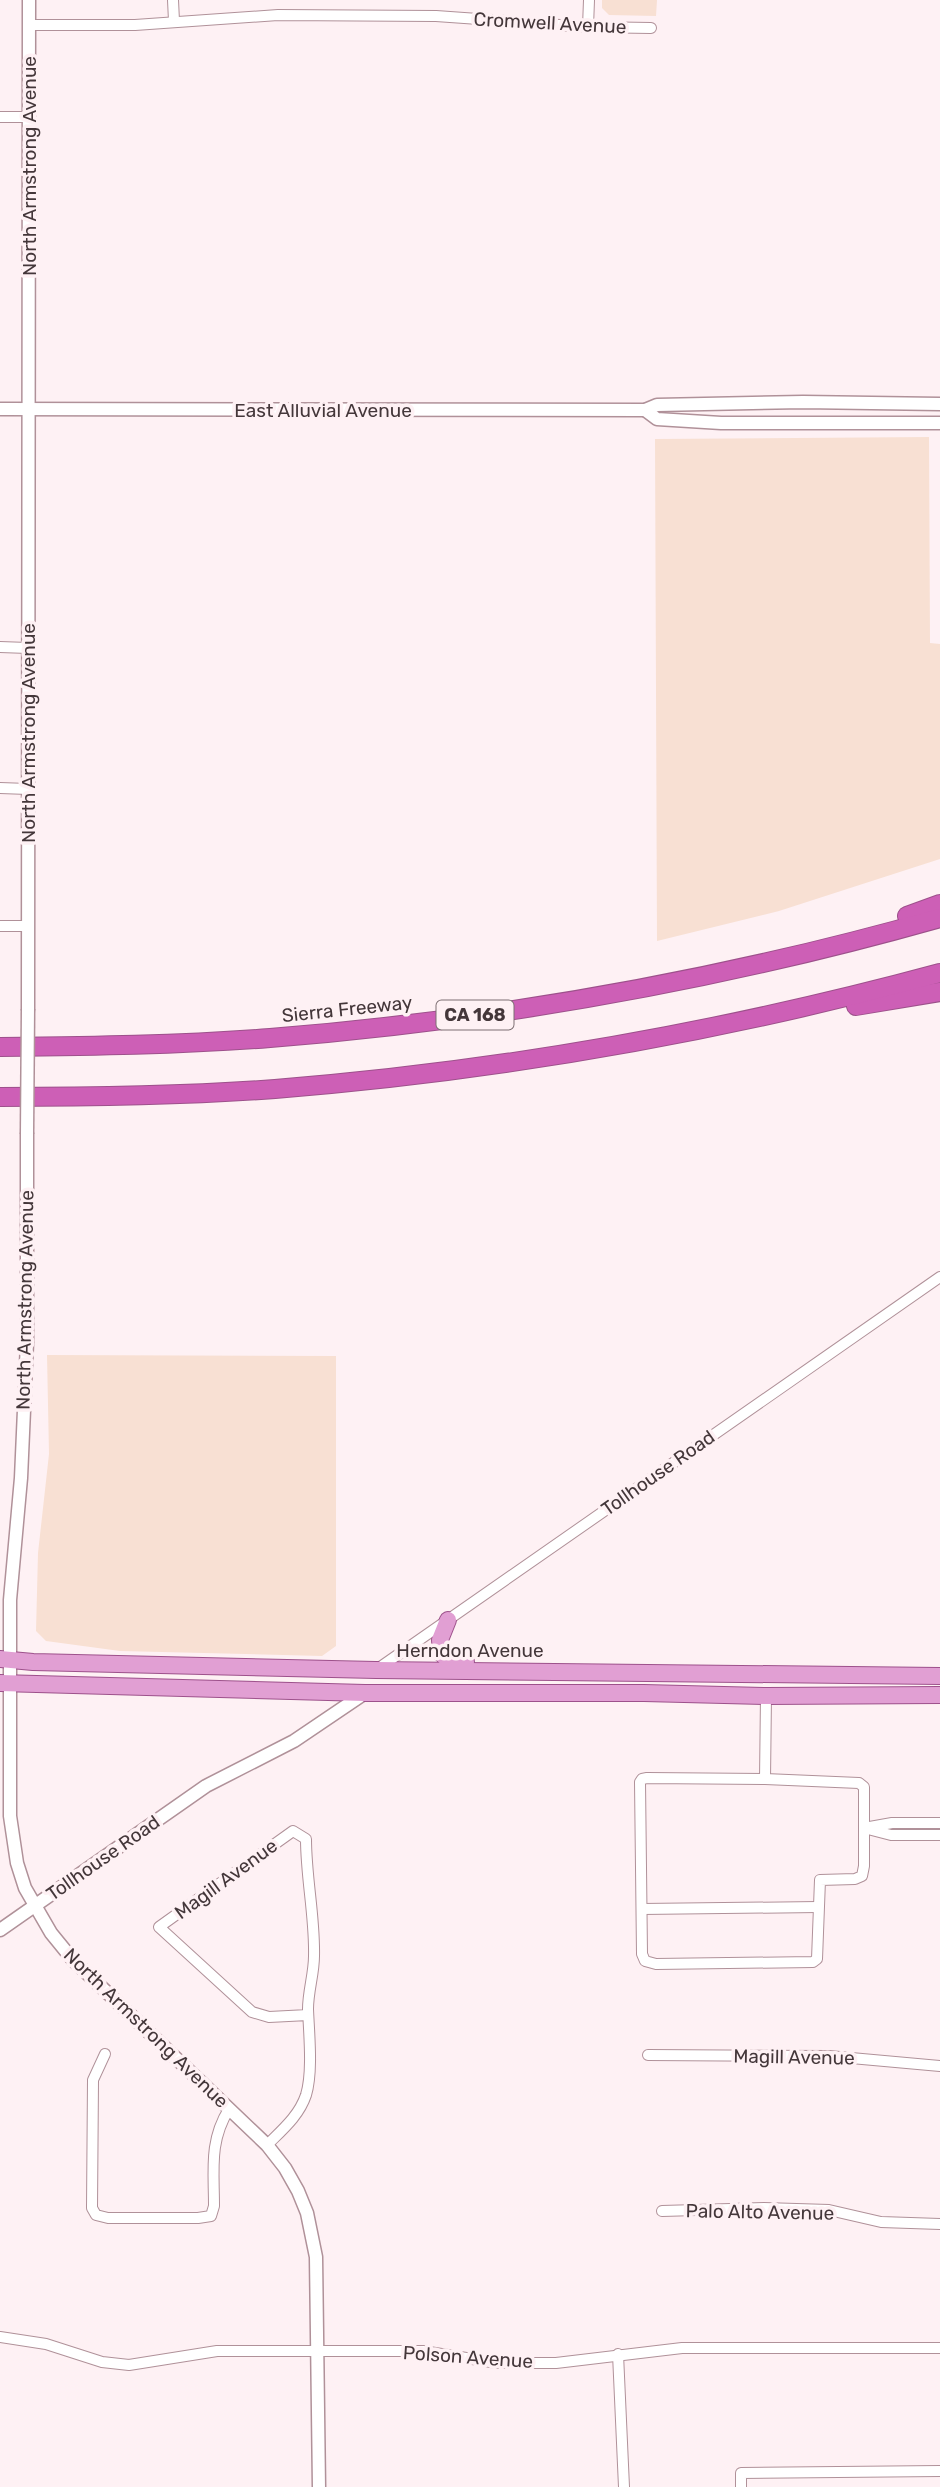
<svg xmlns="http://www.w3.org/2000/svg" width="940" height="2487" viewBox="0 0 940 2487" font-family="Rubik,sans-serif">
  <style>
    .green { fill: #f8e0d3 }
    .lines { fill: none; stroke-linecap: round; stroke-linejoin: round }
    .minor-casing { stroke: #b09199; stroke-width: 12 }
    .tertiary-casing { stroke: #b09199; stroke-width: 15 }
    .primary-casing { stroke: #9d518b; stroke-width: 18 }
    .motorway-casing { stroke: #9d518b; stroke-width: 20 }
    .minor { stroke: #fff; stroke-width: 10 }
    .tertiary { stroke: #fff; stroke-width: 12 }
    .primary { stroke: #e19fd3; stroke-width: 16 }
    .motorway { stroke: #cd5fb6; stroke-width: 18 }
    .tertiary-bridge-casing { stroke: #b09199; stroke-width: 15; stroke-linecap: butt }
    .tertiary-bridge { stroke: #fff; stroke-width: 12 }
    .labels { text-anchor: middle; dominant-baseline: central; stroke-width: 7; stroke-linejoin: round; paint-order: stroke }
    .shield { fill: #fef1f4; stroke: #7c6f72; stroke-width: 2 }
    .shield-label { font-size: 18px; font-weight: bold; fill: #44373a }
    .street-label { font-size: 19px; fill: #44373a; stroke: #fef1f4 }
  </style>
  <rect width="100%" height="100%" fill="#fef1f4"/>
  <!-- green -->
  <g class="green">
    <path d="M602 0H657L656 16 609 15 602 8Z"/>
    <path d="M929 437 930 643 940 644V859L779 911 657 941 655 439Z"/>
    <path d="M47 1355 336 1356V1646L322 1656 120 1651 46 1641 36 1631 38 1553 49 1454Z"/>
  </g>
  <g class="lines">
    <!-- minor casing -->
    <g class="minor-casing">
      <g id="minor">
        <path d="M173 0 174 21"/>
        <path d="M29 25H135L278 15 436 16 588 27 651 28"/>
        <path d="M588 27 589 0"/>
        <path d="M0 117H29"/>
        <path d="M0 647 28 648"/>
        <path d="M0 788 28 789"/>
        <path d="M0 926H28"/>
        <path d="M376 1670 940 1277"/>
        <path d="M765 1779 859 1783 864 1787V1866L862 1876 855 1879 820 1880 817 1959 813 1962 656 1964 645 1961 642 1954 640 1782 642 1779 647 1778 765 1779 766 1696"/>
        <path d="M940 1823H892L864 1828 891 1835H940"/>
        <path d="M642 1909 818 1907"/>
        <path d="M105 2054 93 2080 92 2208 96 2215 108 2218H198L211 2216 214 2206C214 2170 209 2141 229 2109"/>
        <path d="M648 2055 829 2056 940 2066"/>
        <path d="M267 2145C282 2130 299 2116 306 2095 313 2072 309 2034 308 2009 308 1991 314 1974 314 1956 315 1917 306 1878 306 1839L293 1831 159 1927 252 2012 269 2017 308 2015"/>
        <path d="M662 2211 764 2208 829 2210 881 2222 940 2224"/>
        <path d="M0 2337 46 2344 102 2362 129 2365 217 2351H423L497 2363H556L682 2348H940"/>
        <path d="M618 2354 624 2487"/>
        <path d="M741 2487V2473L940 2471"/>
      </g>
    </g>
    <!-- tertiary casing -->
    <g class="tertiary-casing">
      <g id="tertiary">
        <path d="M0 409 645 410 657 405 803 402 940 404"/>
        <path d="M645 410 657 419 721 423H940"/>
        <path d="M28 1009 29 0"/>
        <path d="M27 1134V1342L21 1478 10 1600V1816L17 1863 25 1888 51 1933 73 1960 267 2145 285 2168 298 2191 307 2213 316 2257 319 2487"/>
        <path d="M0 1930 206 1786 294 1741 365 1693"/>
      </g>
    </g>
    <!-- primary casing -->
    <g class="primary-casing">
      <g id="primary">
        <path d="M448 1620 440 1640 441 1653 450 1662H466"/>
        <path d="M0 1659 33 1662 376 1670 940 1676"/>
        <path d="M0 1683 365 1693H644L766 1696 940 1695"/>
      </g>
    </g>
    <!-- motorway casing -->
    <g class="motorway-casing">
      <g id="motorway">
        <path d="M907 916 940 904"/>
        <path d="M856 1006 940 992"/>
        <path d="M0 1047C90 1046 180 1045 270 1038 497 1020 721 980 940 918"/>
        <path d="M0 1097C92 1097 183 1096 275 1089 500 1071 722 1032 940 973"/>
      </g>
    </g>
    <!-- minor -->
    <use href="#minor" class="minor"/>
    <!-- tertiary -->
    <use href="#tertiary" class="tertiary"/>
    <!-- primary -->
    <use href="#primary" class="primary"/>
    <!-- motorway -->
    <use href="#motorway" class="motorway"/>
    <!-- tertiary-bridge casing -->
    <g class="tertiary-bridge-casing">
      <path id="tertiary-bridge" d="M27 1134 28 1009"/>
    </g>
    <!-- tertiary-bridge -->
    <use href="#tertiary-bridge" class="tertiary-bridge"/>
  </g>
  <g class="labels">
    <!-- shield labels -->
    <rect class="shield" x="436.5" y="1000.5" width="77" height="29" rx="5"/>
    <g class="shield-label">
      <text x="475" y="1015">CA 168</text>
    </g>
    <!-- street labels -->
    <g class="street-label">
      <text transform="translate(550 23) rotate(3)">Cromwell Avenue</text>
      <text transform="translate(29 166) rotate(-90)">North Armstrong Avenue</text>
      <text x="323" y="410">East Alluvial Avenue</text>
      <text transform="translate(28 733) rotate(-90)">North Armstrong Avenue</text>
      <text transform="translate(347 1009) rotate(-6)">Sierra Freeway</text>
      <text transform="translate(25 1300) rotate(-89)">North Armstrong Avenue</text>
      <text transform="translate(658 1473) rotate(-35)">Tollhouse Road</text>
      <text x="470" y="1650">Herndon Avenue</text>
      <text transform="translate(103 1858) rotate(-35)">Tollhouse Road</text>
      <text transform="translate(226 1879) rotate(-36)">Magill Avenue</text>
      <text transform="translate(146 2028) rotate(44)">North Armstrong Avenue</text>
      <text transform="translate(794 2057) rotate(1)">Magill Avenue</text>
      <text transform="translate(760 2212) rotate(1)">Palo Alto Avenue</text>
      <text transform="translate(468 2357) rotate(4)">Polson Avenue</text>
    </g>
  </g>
</svg>
